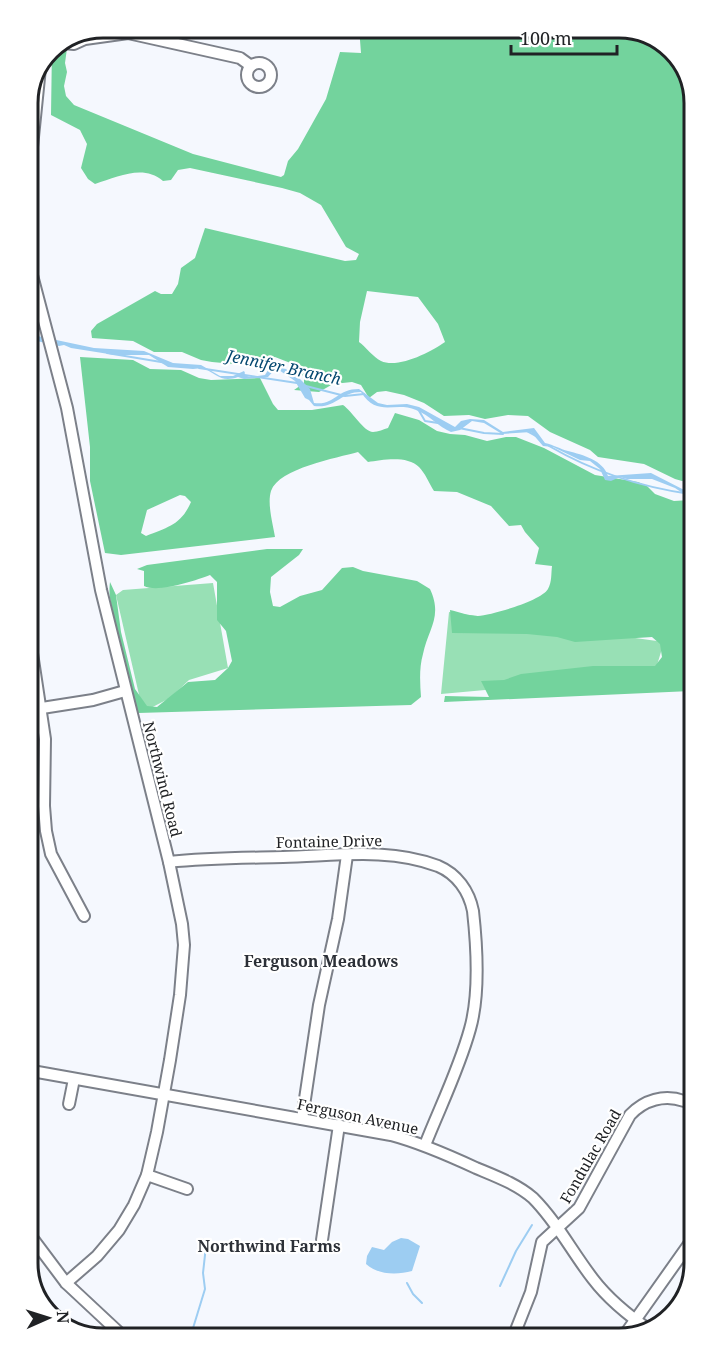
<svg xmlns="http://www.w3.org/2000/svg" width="721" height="1366" viewBox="0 0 721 1366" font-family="'Noto Serif',serif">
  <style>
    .green { fill: #98e0b5 }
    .forest { fill: #73d39d; fill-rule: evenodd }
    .water { fill: #9dcdf2 }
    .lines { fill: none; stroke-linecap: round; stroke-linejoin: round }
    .stream { stroke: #9dcdf2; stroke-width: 2 }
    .minor-casing { stroke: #7c8089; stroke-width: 14 }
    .minor { stroke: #fff; stroke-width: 10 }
    .labels { text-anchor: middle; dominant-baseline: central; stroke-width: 4.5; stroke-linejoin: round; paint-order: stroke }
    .street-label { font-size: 15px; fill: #202225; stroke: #fff }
    .water-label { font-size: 16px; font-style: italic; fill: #054870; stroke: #fff }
    .neighbourhood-label { font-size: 16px; font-weight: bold; fill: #2c3037; stroke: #fff }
    .rim { fill: none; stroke: #202225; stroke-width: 3 }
  </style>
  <rect width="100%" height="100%" fill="#f5f8fe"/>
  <!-- green -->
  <g class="green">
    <path d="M213 583 228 668 189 680 170 698 143 712 116 595 123 590Z"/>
    <path d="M449 612 470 615 664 642 654 675 441 694Z"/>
  </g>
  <!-- forest -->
  <g class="forest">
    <path d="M359 27H582L585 39H595L597 32 596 27H624L664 42 688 73 690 479 682 481 675 479 644 464 598 457 590 450 550 432 528 416 508 415 485 419 469 415 444 416 424 403 404 395 386 391 377 392 369 398 361 385 352 382 333 384 319 392 294 390 304 383V377L293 364 275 357 234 364 212 362 201 360 182 352H154L133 341 92 338 91 331 97 324 155 291 161 294H172L178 284 181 268 195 258 205 228 345 261 356 260 359 254 346 247 321 205 300 193 282 188 190 168 178 170 171 180 163 181C143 164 118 177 95 184L88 179 81 168 87 144 80 130 51 115 52 47 68 41 65 63 67 72 64 86 66 96 74 105 193 154 281 177 284 175 288 161 298 149 326 99 340 52 361 53ZM367 291 418 297 438 324 445 342C431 352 398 369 381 361 373 357 366 347 359 342L360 322Z"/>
    <path d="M80 357 133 360 150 369 181 370 199 378 211 380 260 378 273 404 278 410H312L343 405C352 411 364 432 373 432 378 432 384 429 388 428L395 413 419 420 437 431 450 434 465 435 487 441 506 437H516L544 448 595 475 638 482 647 486 655 494 674 501 690 500 691 691 444 702 445 696 489 697 481 681 504 680 521 674 593 666H655L662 657 660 644 652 637 575 642 557 637 527 634 452 633 450 610C459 612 469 616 478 616 492 615 541 601 548 589 552 582 551 574 552 566L535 564 539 548 525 532 521 525 509 526 491 506 457 492 434 491C429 483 425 473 419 467 407 455 382 460 368 462L358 452C337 458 279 468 271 491 267 504 273 524 275 537L121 555 105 553 90 481V447ZM180 495 185 496 191 502C181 525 168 527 146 536L141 533 147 510Z"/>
    <path d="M267 549H303L299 555 271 577 270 592 273 606 280 607 300 596 322 590 342 568 353 567 363 571 417 581 430 589C443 617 428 629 423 654 419 668 420 683 421 697L411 705 138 713C128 681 119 651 114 618 112 603 108 599 110 582L116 595 121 632 135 689 147 706 157 707 188 682 215 680 228 668 232 661 226 631 217 620V582L210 575C194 581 158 593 144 586V571L137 569 147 565Z"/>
  </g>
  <!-- water -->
  <g class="water">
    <path d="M28 334 94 348 144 351 173 363 201 365 220 376H233L244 371 245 373 244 375 250 377 265 375 270 367 277 365 294 373 310 389 314 403C335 406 336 389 359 389L378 403 387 405 407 404 419 407 455 427 461 421 470 419 484 420 503 432 534 428 545 443C554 445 560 449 568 451 583 455 603 460 608 476L651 473 690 493V498L675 488 652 479H627L620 477 611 481 605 480 600 469 590 461 580 460 553 447 543 446 531 432 502 434 484 423 472 421 460 430 451 432C439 427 429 415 416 410 395 401 377 418 361 392 340 392 336 409 314 406L309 400 305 398 295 381 276 368 268 377 244 379 238 377C221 383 217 374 203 368L193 369 168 367 149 355H115L71 348 64 345 59 346 28 339Z"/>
    <path d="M401 1238 408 1239 420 1246 412 1271C397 1275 378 1275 366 1264L367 1256 372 1247 384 1250 392 1242Z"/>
  </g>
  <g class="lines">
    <!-- stream -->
    <g class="stream">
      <path d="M107 353 167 363"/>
      <path d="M199 368 297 383"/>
      <path d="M302 385 345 396 364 394"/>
      <path d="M418 409 425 421 438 423"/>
      <path d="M459 428 484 433 503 434"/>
      <path d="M527 431 538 437"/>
      <path d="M549 446C592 471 641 487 690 494"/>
      <path d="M407 1283 413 1294 422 1303"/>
      <path d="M500 1286 516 1251 532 1225"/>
      <path d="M190 1338 205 1289 203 1273 206 1246"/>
    </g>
    <!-- minor casing -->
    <g class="minor-casing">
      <g id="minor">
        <path d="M63 43 74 44 85 39 128 33 240 58 251 66"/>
        <circle cx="259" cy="75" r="12"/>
        <path d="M28 186 40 68"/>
        <path d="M28 260 67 408 101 590 169 862 182 924 184 945 180 995 170 1060 157 1132 147 1175 134 1205 119 1230 97 1256 66 1283"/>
        <path d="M30 640 45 739 44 806 46 831 51 854 84 916"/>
        <path d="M42 708 93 700 125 691"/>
        <path d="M169 862C207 858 245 858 283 857 334 856 389 847 438 866 457 874 469 891 473 911 477 947 480 994 470 1029 459 1069 440 1107 425 1145"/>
        <path d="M32 1071 391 1135C421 1143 448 1155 476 1168 495 1176 517 1184 533 1198 557 1222 572 1252 593 1279 609 1300 629 1316 651 1331"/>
        <path d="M69 1104 74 1079"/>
        <path d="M302 1119 319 1005 338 919 347 855"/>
        <path d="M147 1175 187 1189"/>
        <path d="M33 1239 66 1283 126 1339"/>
        <path d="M322 1240 339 1125"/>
        <path d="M626 1333 694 1237"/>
        <path d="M514 1335 531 1292 542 1242 579 1208 630 1115C644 1100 664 1094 684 1101"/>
      </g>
    </g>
    <!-- minor -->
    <use href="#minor" class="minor"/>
  </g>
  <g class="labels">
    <!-- street labels -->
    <g class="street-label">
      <text transform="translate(163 779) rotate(76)">Northwind Road</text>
      <text transform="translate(329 841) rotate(-1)">Fontaine Drive</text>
      <text transform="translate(358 1116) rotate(12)">Ferguson Avenue</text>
      <text transform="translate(590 1156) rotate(-60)">Fondulac Road</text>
    </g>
    <!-- water labels -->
    <g class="water-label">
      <text transform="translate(284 367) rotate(12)">Jennifer Branch</text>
    </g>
    <!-- neighbourhood labels -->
    <g class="neighbourhood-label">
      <text x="321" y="961">Ferguson Meadows</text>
      <text x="269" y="1246">Northwind Farms</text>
    </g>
  </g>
  <!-- crop -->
  <path d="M0 0H721V1366H0ZM103 38H619A65 65 0 0 1 684 103V1263A65 65 0 0 1 619 1328H103A65 65 0 0 1 38 1263V103A65 65 0 0 1 103 38Z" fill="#fff" fill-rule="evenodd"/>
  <path class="rim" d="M103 38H619A65 65 0 0 1 684 103V1263A65 65 0 0 1 619 1328H103A65 65 0 0 1 38 1263V103A65 65 0 0 1 103 38Z"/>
  <!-- north arrow -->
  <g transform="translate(48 1318) rotate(87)" stroke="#ffffff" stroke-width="4.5" paint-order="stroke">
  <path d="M0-4.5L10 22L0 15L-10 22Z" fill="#202225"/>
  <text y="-9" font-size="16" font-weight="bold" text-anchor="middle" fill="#202225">N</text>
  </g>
  <!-- scale -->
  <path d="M511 45v9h106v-9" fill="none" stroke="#202225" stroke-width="3"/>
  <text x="520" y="45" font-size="18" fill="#202225" stroke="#ffffff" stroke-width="4.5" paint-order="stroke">100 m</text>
</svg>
